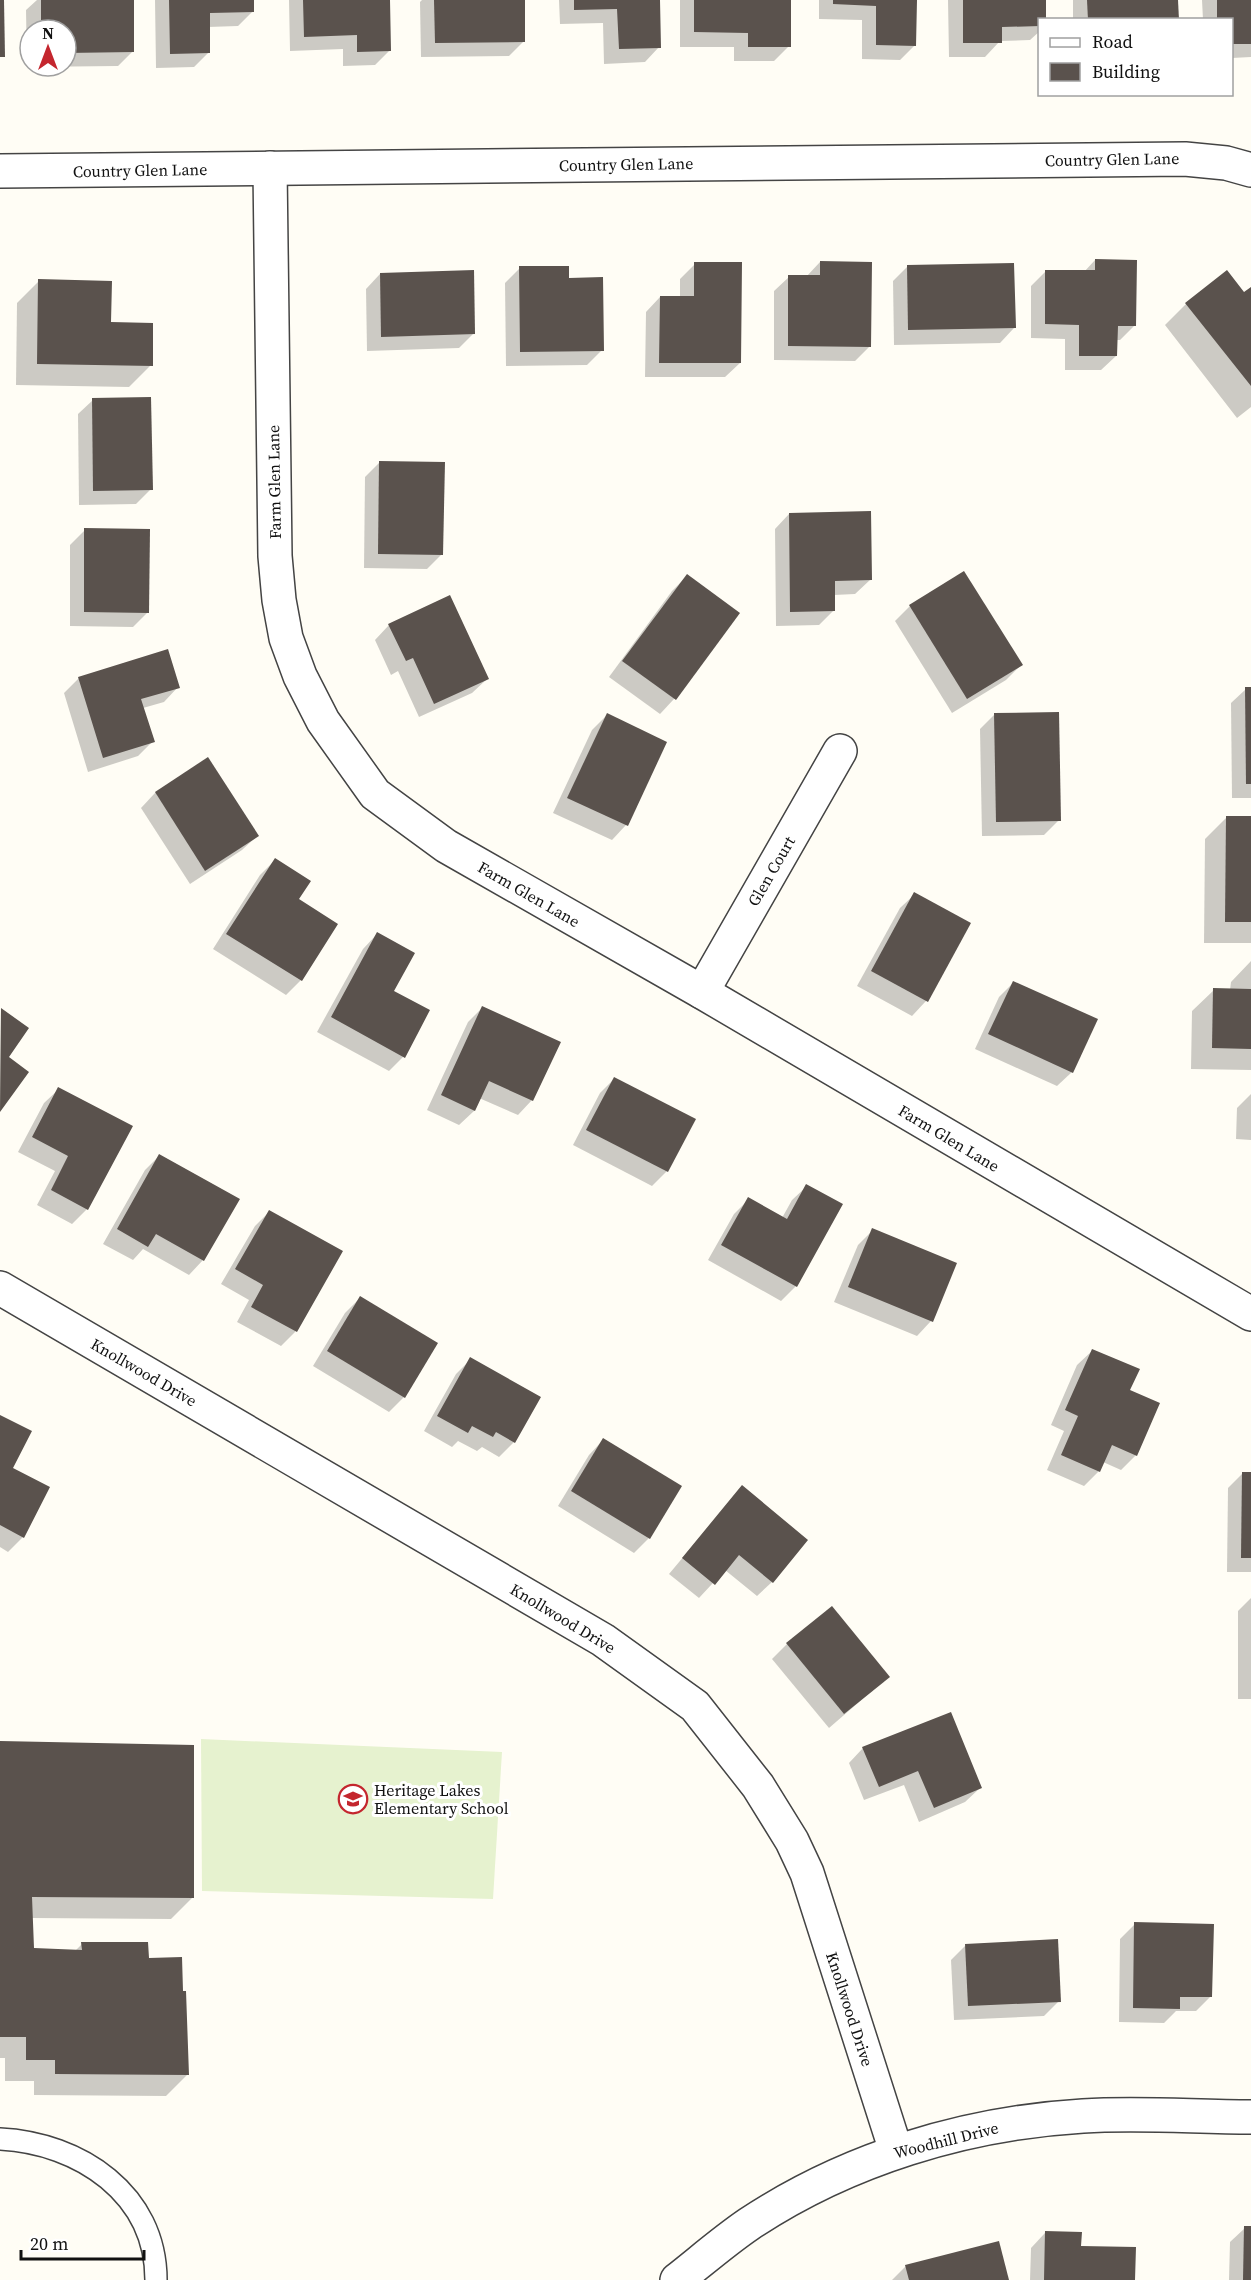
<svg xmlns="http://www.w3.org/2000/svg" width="1251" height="2280" viewBox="0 0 1251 2280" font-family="'Source Serif 4',serif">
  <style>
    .pitch { fill: #e6f2cf }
    .shadow { fill: #0003; fill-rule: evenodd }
    .building { fill: #5a524d }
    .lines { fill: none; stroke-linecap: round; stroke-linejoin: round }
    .service-casing { stroke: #444; stroke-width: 24 }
    .minor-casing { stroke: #444; stroke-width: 36 }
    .service { stroke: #fff; stroke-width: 21 }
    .minor { stroke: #fff; stroke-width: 33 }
    .labels { text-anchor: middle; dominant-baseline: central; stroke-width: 6; stroke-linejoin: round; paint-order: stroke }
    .street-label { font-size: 16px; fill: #111; stroke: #fff }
    .poi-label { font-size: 16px; fill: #111; stroke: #fff; text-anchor: start }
  </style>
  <rect width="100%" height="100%" fill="#fffdf5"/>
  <!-- pitch -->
  <path class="pitch" d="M201 1739 502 1752 493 1899 202 1891Z"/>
  <!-- shadow -->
  <g class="shadow">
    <path d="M37 0H132L133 51 118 66 27 67 26 10ZM30 30H66V66H30Z"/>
    <path d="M155 0H253V11L238 26 208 27 209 52 194 67 156 68Z"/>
    <path d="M289 0H389L390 50 375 65 343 66V49L290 51Z"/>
    <path d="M422 0H523L524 41 509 56 421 57 420 2Z"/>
    <path d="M559 0H658L659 47 645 62 604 64 603 23 560 24Z"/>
    <path d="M680 0H790L789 46 774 61H734V47H680Z"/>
    <path d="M819 0H916L915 45 900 60 862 59V20L819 19Z"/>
    <path d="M948 0H1045L1040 31 1030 40 1000 41 985 57H949Z"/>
    <rect x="1073" y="0" width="104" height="20"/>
    <path d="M1202 0H1251V57L1232 58V20H1203Z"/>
    <path d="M1095 260 1134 326 1120 340H1116V356L1101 370H1065V339L1031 338V286L1046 271 1084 272Z"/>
    <path d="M820 262 870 346 855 361 774 360V291L789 277H806Z"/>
    <path d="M695 264 740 363 725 377H645L646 312 660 297 680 298V279Z"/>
    <path d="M908 266 1014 328 1000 343 894 345 893 281Z"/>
    <path d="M520 268 567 279 602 350 587 365 506 366 505 283Z"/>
    <path d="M380 274 474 333 459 348 367 351 366 289Z"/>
    <path d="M39 281 110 324 151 365 129 387 16 385 17 303Z"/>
    <path d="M1251 289V407L1237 418 1165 325 1186 304 1244 294Z"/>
    <path d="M93 400 151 489 136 504 79 505 78 414Z"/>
    <path d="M380 462 442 554 427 569 364 568 365 477Z"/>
    <path d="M789 514 870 580 855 594 834 595V610L819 625 776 626 775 529Z"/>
    <path d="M85 530 148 612 133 627 70 626V545Z"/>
    <path d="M687 576 738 613 674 699 660 714 609 677 672 591Z"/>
    <path d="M910 606 1021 665 1006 680 952 713 895 621Z"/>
    <path d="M389 625 487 679 472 693 419 717 398 671 391 675 375 640Z"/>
    <path d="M79 678 178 687 164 702 143 708 153 741 138 756 88 772 64 693Z"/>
    <path d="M1246 689H1251V798H1232L1231 703Z"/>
    <path d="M607 715 665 742 626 825 612 840 553 813 592 730Z"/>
    <path d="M994 715 1059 820 1044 835 982 836 980 729Z"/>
    <path d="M208 760 257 836 242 850 190 884 141 808 155 793Z"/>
    <path d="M1226 818H1251V943H1204L1205 839Z"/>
    <path d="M275 860 297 900 336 924 301 980 286 995 213 949 260 875Z"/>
    <path d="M915 894 969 923 926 1001 912 1016 857 986 900 908Z"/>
    <path d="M377 934 392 991 403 1057 389 1071 317 1032 363 949Z"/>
    <path d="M1251 961V1070L1191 1069 1192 1011 1214 990H1230L1231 982Z"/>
    <path d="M1014 982 1072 1072 1057 1086 975 1049 999 997Z"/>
    <path d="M482 1008 532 1100 518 1115 479 1098 474 1111 459 1125 427 1110 468 1022Z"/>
    <path d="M1 1010 7 1057 27 1072 0 1109Z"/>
    <path d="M614 1079 667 1171 652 1186 573 1145 600 1093Z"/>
    <path d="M59 1089 131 1127 87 1209 72 1224 37 1205 55 1171 18 1152 44 1103Z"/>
    <path d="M1251 1094V1140L1236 1139 1237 1108Z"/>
    <path d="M159 1156 203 1260 189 1275 143 1249 133 1260 103 1244 145 1170Z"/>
    <path d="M807 1186 796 1286 781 1301 708 1260 734 1214 749 1199 782 1218 792 1200Z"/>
    <path d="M269 1212 341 1252 295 1332 281 1346 237 1322 249 1300 221 1284 255 1226Z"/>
    <path d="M873 1230 955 1264 931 1321 917 1336 834 1302 858 1245Z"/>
    <path d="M360 1298 404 1397 389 1412 313 1366 345 1313Z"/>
    <path d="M1092 1351 1128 1391 1136 1455 1121 1470 1103 1462 1099 1471 1084 1486 1047 1470 1064 1431 1051 1425 1077 1365Z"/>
    <path d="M471 1359 514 1442 499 1457 482 1447 477 1451 458 1441 452 1447 424 1431 456 1374Z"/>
    <path d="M0 1417 23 1537 8 1552 0 1547Z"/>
    <path d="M603 1440 649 1538 634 1553 558 1506 589 1455Z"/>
    <path d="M1243 1473H1251V1572H1227L1228 1488Z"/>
    <path d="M742 1487 772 1582 757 1596 725 1570 699 1598 669 1574Z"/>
    <path d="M1251 1598V1699H1238V1611Z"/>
    <path d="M787 1644 888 1677 829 1728 772 1659Z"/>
    <path d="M0 1743 193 1897 171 1919 31 1918 32 1950 75 1951 82 1944 147 1959 187 2075 166 2096 34 2095V2081H5V2058H0Z"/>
    <path d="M863 1748 980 1788 965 1802 919 1822 904 1785 864 1800 849 1763Z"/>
    <path d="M1135 1924 1211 1996 1196 2011H1176L1164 2023 1119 2022 1120 1939Z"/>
    <path d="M966 1945 1059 2001 1044 2016 954 2020 951 1960Z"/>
    <path d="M1245 2228H1251V2280H1229L1230 2242Z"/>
    <path d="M1045 2233 1080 2247 1134 2280H1030L1031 2248Z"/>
    <path d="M906 2266 1008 2280H892Z"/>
  </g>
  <!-- building -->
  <g class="building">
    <path d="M0 0H4L5 57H0Z"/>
    <path d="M41 0H134V52L66 53V30H41Z"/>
    <path d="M169 0H254V12L210 13V53L170 54Z"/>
    <path d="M303 0H390L391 51 357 52V35L304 37Z"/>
    <path d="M434 0H525V42L435 43Z"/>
    <path d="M574 0H660L661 48 619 49 617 9 574 10Z"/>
    <path d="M694 0H791V47H748V33L694 32Z"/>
    <path d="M833 0H917L916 46 876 45V6L833 4Z"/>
    <path d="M963 0H1046V20H1040V26L1002 27V43H963Z"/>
    <path d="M1087 0H1178L1179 20H1088Z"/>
    <path d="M1217 0H1251V44H1232V20H1217Z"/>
    <path d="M1095 259 1137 260 1136 326H1118L1117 356H1079V325L1045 324V270H1095Z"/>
    <path d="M820 261 872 262 871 347 788 346V275H820Z"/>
    <path d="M694 262H742L741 363H659L660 296H694Z"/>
    <path d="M1014 263 1016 328 908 330 907 265Z"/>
    <path d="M519 266H569V278L603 277 604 351 520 352Z"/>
    <path d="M474 270 475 334 381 337 380 273Z"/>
    <path d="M1227 270 1244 292 1251 287V386L1185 303Z"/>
    <path d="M38 279 112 281 111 322 153 323V366L37 364Z"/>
    <path d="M151 397 153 490 93 491 92 398Z"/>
    <path d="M379 461 445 462 443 555 378 554Z"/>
    <path d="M871 511 872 580 835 581V611L790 612 789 513Z"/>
    <path d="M84 528 150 529 149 613 84 612Z"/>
    <path d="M964 571 1023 665 967 699 909 605Z"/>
    <path d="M687 574 740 613 676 700 622 661Z"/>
    <path d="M450 595 489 679 434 704 413 658 406 661 388 624Z"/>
    <path d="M168 649 180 688 141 699 155 742 103 758 78 677Z"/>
    <path d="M1245 687H1251V784H1246Z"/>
    <path d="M1059 712 1061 821 996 822 994 713Z"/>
    <path d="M607 713 667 742 628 826 567 798Z"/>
    <path d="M208 757 259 836 205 871 155 792Z"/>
    <path d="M1226 816H1251V922H1225Z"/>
    <path d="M275 858 311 881 299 899 338 924 302 981 226 934Z"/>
    <path d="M914 892 971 923 928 1002 871 971Z"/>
    <path d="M377 932 415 953 394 991 430 1010 405 1058 331 1017Z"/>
    <path d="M1013 981 1098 1019 1073 1073 988 1034Z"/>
    <path d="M1213 988 1251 989V1049L1212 1048Z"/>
    <path d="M482 1006 561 1042 533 1101 489 1081 475 1111 441 1095Z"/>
    <path d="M1 1008 29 1028 9 1057 29 1072 0 1112Z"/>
    <path d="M614 1077 696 1119 668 1172 586 1130Z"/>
    <path d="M58 1087 133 1126 88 1210 51 1190 68 1156 32 1137Z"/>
    <path d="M159 1154 240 1199 204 1261 156 1234 148 1247 117 1229Z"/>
    <path d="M806 1184 843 1204 797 1287 721 1245 748 1197 787 1219Z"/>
    <path d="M269 1210 343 1251 297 1332 251 1307 263 1285 235 1269Z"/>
    <path d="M872 1228 957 1263 933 1322 848 1287Z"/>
    <path d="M360 1296 438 1343 405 1398 327 1351Z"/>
    <path d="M1092 1349 1140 1369 1130 1390 1160 1403 1137 1456 1112 1445 1100 1472 1061 1455 1078 1416 1065 1410Z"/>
    <path d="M470 1357 541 1397 515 1443 496 1432 493 1437 472 1426 468 1433 437 1416Z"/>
    <path d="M0 1415 32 1431 13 1468 50 1487 24 1538 0 1525Z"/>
    <path d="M603 1438 682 1486 650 1539 571 1491Z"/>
    <path d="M1242 1472H1251V1558H1241Z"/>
    <path d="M742 1485 808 1540 773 1583 739 1555 715 1585 682 1558Z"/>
    <path d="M832 1606 890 1677 844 1714 786 1643Z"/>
    <path d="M951 1712 982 1788 934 1808 918 1771 879 1787 862 1747Z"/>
    <path d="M0 1741 194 1745V1898L32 1897 34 1948 82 1950 81 1942H148L149 1958 182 1957 183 1991H186L189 2075 55 2074V2060H26V2037H0Z"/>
    <path d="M1134 1922 1214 1924 1212 1997H1180V2009L1133 2008Z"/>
    <path d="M1058 1939 1061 2002 968 2006 965 1944Z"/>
    <path d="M1244 2226H1251V2280H1243Z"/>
    <path d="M1045 2231 1082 2232 1081 2246 1136 2247 1135 2280H1044Z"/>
    <path d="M999 2241 1009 2280H909L905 2265Z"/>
  </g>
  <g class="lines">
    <!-- service casing -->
    <g class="service-casing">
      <path id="service" d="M0 2139C80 2143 156 2194 156 2280"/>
    </g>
    <!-- minor casing -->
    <g class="minor-casing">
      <g id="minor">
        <path d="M270 168 275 556 279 600 286 638 300 676 323 721 375 794 446 846 702 992 1251 1314"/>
        <path d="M0 171 1185 159 1226 163 1251 170"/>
        <path d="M702 992 840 751"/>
        <path d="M0 1288 603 1640 695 1706 758 1786 792 1841 807 1873 896 2151"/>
        <path d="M677 2280C700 2262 724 2241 749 2224 847 2159 965 2123 1083 2116 1138 2112 1195 2117 1251 2117"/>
      </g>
    </g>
    <!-- service -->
    <use href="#service" class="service"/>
    <!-- minor -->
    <use href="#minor" class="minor"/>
  </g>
  <!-- icons -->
  <defs>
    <g id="school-ring" transform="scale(1.5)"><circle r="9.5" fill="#fff" stroke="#c4262e" stroke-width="1.5"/><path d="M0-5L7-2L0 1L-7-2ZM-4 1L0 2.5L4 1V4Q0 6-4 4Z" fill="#c4262e"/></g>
  </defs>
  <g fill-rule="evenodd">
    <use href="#school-ring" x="353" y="1799"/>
  </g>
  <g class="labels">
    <!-- street labels -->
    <g class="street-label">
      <text transform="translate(1112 159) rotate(-1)">Country Glen Lane</text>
      <text transform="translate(626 164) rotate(-1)">Country Glen Lane</text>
      <text transform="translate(140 170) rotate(-1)">Country Glen Lane</text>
      <text transform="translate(274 482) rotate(-91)">Farm Glen Lane</text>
      <text transform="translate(771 871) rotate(-60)">Glen Court</text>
      <text transform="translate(529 894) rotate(30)">Farm Glen Lane</text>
      <text transform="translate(949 1138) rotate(31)">Farm Glen Lane</text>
      <text transform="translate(144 1372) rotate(30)">Knollwood Drive</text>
      <text transform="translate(563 1618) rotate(31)">Knollwood Drive</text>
      <text transform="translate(850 2009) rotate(72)">Knollwood Drive</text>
      <text transform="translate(946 2140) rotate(-14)">Woodhill Drive</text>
    </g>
    <!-- poi labels -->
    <g class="poi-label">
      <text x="374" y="1790">Heritage Lakes<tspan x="374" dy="18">Elementary School</tspan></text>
    </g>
  </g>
  <!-- legend -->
  <rect x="1038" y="18" width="195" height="78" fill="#ffffff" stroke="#a0a0a0" stroke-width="1.5"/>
  <rect x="1050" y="38" width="30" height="9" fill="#ffffff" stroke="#a0a0a0" stroke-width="1.5"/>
  <text x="1092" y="48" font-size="18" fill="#111111">Road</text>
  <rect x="1050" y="63" width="30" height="18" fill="#5a524d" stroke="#a0a0a0" stroke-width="1.5"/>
  <text x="1092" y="78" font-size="18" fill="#111111">Building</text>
  <!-- north arrow -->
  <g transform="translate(48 48)"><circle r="28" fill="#ffffff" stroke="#a0a0a0" stroke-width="1.5"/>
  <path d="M0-4.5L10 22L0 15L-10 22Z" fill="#c4262e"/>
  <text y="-9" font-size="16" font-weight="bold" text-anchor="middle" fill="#111111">N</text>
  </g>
  <!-- scale -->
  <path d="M21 2250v9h123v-9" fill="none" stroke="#111111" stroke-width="3"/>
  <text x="30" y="2250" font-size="18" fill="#111111" stroke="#ffffff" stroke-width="4.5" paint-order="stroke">20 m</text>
</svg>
